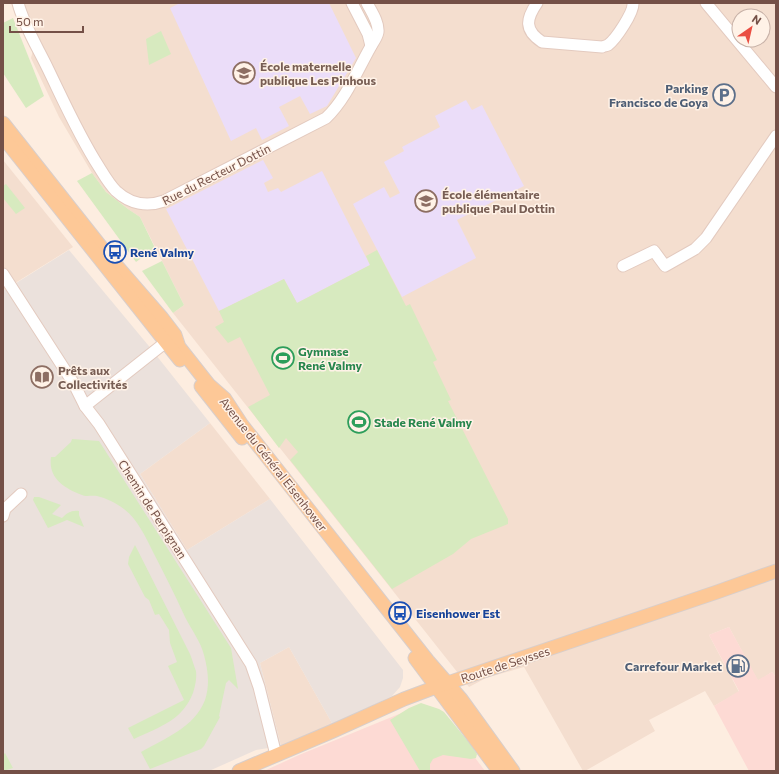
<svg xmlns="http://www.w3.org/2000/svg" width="779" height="774" viewBox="0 0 779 774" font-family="Commissioner,sans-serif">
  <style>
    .residential { fill: #f4decf; fill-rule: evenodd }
    .commercial { fill: #fddad4 }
    .industrial { fill: #ebe1dc }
    .education { fill: #ebddf9 }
    .green { fill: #d7eabf }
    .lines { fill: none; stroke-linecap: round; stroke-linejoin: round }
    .minor-casing { stroke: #e3cabf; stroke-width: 13 }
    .major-casing { stroke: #d8cecb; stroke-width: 15 }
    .minor { stroke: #fff; stroke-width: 11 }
    .major { stroke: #fdc897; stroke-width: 13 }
    .labels { text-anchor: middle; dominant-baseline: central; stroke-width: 3; stroke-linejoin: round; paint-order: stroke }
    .education-label { font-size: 12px; font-weight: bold; fill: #785e54; stroke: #fff2e7; text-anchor: start }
    .service-label { font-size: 12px; font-weight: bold; fill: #4e5e75; stroke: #fff2e7; text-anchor: end }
    .street-label { font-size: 12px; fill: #745047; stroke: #fff2e7 }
    .transit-label { font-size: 12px; font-weight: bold; fill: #164399; stroke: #fff2e7; text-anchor: start }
    .leisure-label { font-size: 12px; font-weight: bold; fill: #27864d; stroke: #fff2e7; text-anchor: start }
  </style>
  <rect width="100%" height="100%" fill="#fdede0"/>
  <!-- residential -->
  <g class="residential">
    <path d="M11 3H776V677L772 672 758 681 729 627 709 635 739 692 714 706 705 691 649 720 655 731 585 771H583L524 667 486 678 469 687 173 313 184 305 140 217 128 209 106 192 92 173 59 117 31 58 33 50ZM739 16H763V40H739Z"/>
    <path d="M3 160 73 247 4 290 3 288Z"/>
    <path d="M210 423 270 499 187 550 140 474Z"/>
    <path d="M289 647 333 725 281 746 260 663Z"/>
  </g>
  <!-- commercial -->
  <g class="commercial">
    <path d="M729 627 758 680 772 672 776 677V771H749L714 706 739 691 709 635Z"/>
    <path d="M421 705 439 710 485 771H264L299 755Z"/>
  </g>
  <!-- industrial -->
  <path class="industrial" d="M69 250 148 345 210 423 140 474 187 550 270 499 403 670V678L400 687 392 696 333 725 289 647 260 663 281 746 256 750 209 771H3V288L5 290Z"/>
  <!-- education -->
  <g class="education">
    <path d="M180 3H329L356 58 327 106 310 114 300 96 279 107 289 126 262 140 256 128 231 141 170 8Z"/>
    <path d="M466 100 472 110 482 105 524 186 457 220 476 258 402 297 353 204 384 187 390 198 400 193 384 162 404 151 402 147 440 127 435 116Z"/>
    <path d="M263 160 273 178 264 183 268 192 278 188 281 192 322 171 370 265 297 303 284 279 219 311 166 209Z"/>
  </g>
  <!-- green -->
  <g class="green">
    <path d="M13 18 44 96 26 108 3 73V23Z"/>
    <path d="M161 31 171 54 149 65 146 39Z"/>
    <path d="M92 173 106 192 128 209 140 217 155 248 136 262 77 181Z"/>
    <path d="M6 184 25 208 16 214 3 198V186Z"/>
    <path d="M377 250 406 306 410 304 437 360 433 362 451 400 448 401 508 519V524L471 539 453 554 392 589 290 460 298 452 286 438 279 448 248 407 270 395 240 337 228 343 215 327 224 322 219 311 284 279 297 303 370 265 366 256Z"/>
    <path d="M162 261 184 305 173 313 142 271Z"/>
    <path d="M72 439 99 441 231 648 238 689 229 680 226 683 219 716 220 717 204 746 201 749 150 769 141 752C165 738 194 728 205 700 210 685 208 670 204 655 201 642 191 629 185 617 175 595 164 573 153 552 145 536 138 520 124 509 116 503 106 498 97 496 92 495 86 497 82 495 64 488 48 478 51 457H55L71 442Z"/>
    <path d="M34 497H39L61 505 52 514 62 518C67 513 71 510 79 511V515L84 527 67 520 48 528 33 500Z"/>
    <path d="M135 545 190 654C192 659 194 666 196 671 197 678 195 687 193 693 182 721 159 727 134 739L128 728 184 700 168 666 177 662 170 643 169 630 159 614 155 615 149 600 145 597 128 564 129 557Z"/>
    <path d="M421 703 439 709 444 712 471 745 477 754 476 758 471 759 443 755 433 759 430 764V771H420L390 720 409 708Z"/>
    <path d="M5 753 13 768 3 771V755Z"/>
  </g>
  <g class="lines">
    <!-- minor casing -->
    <g class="minor-casing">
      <g id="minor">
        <path d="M18 3C24 26 38 48 48 69 64 102 79 136 99 167 104 175 109 184 116 191 130 204 147 207 164 201L326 118C346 99 357 71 370 48 373 42 377 38 378 32 379 22 371 11 367 3"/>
        <path d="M352 3 368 34 371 46"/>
        <path d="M537 3C526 19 524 30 542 42L602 47C604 46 606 46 608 45 616 39 634 12 633 3"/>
        <path d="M706 3 776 87"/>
        <path d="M623 266 654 251 665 266 695 249 706 238 776 136"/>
        <path d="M3 274 74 384 85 406 99 424 251 664 259 687 276 755"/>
        <path d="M85 406 171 338"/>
        <path d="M3 516 5 509 21 494"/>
      </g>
    </g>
    <!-- major casing -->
    <g class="major-casing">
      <g id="major">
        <path d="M3 123 109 257 162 318 175 335 179 347 209 385 225 399 242 425 428 661 461 699 513 771"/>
        <path d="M3 137 180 360"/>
        <path d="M201 386 242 438"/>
        <path d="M415 658 499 771"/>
        <path d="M239 771 333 731 404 699 436 687 717 592 776 571"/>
      </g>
    </g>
    <!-- minor -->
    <use href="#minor" class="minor"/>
    <!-- major -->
    <use href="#major" class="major"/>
  </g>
  <!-- icons -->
  <defs>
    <g id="school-ring" transform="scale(1.15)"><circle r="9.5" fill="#fff2e7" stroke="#8d6e63" stroke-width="1.5"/><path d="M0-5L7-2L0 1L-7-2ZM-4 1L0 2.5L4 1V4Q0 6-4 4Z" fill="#8d6e63"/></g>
    <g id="parking-ring" transform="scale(1.15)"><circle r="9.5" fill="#fff2e7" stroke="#5c6f8a" stroke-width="1.5"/><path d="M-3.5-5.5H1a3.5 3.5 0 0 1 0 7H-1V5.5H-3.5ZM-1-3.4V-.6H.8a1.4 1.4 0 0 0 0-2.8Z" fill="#5c6f8a"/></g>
    <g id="bus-ring" transform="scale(1.15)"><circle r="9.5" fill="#fff2e7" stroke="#1a4fb4" stroke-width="1.5"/><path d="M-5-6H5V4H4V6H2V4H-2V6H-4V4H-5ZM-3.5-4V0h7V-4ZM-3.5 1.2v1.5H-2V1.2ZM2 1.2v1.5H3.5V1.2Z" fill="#1a4fb4"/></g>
    <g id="stadium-ring" transform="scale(1.15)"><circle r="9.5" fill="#fff2e7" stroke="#2e9e5b" stroke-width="1.5"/><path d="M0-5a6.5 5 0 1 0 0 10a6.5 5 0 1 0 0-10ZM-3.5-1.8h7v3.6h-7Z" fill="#2e9e5b"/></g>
    <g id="library-ring" transform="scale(1.15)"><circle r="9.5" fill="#fff2e7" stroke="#8d6e63" stroke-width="1.5"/><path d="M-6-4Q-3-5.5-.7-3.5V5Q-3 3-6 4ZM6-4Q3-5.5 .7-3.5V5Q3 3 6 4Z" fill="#8d6e63"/></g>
    <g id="fuel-ring" transform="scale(1.15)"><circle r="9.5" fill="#fff2e7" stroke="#5c6f8a" stroke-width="1.5"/><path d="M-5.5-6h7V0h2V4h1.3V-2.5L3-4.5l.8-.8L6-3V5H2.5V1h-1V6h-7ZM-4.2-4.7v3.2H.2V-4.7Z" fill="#5c6f8a"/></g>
  </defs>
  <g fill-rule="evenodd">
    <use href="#school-ring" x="244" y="73"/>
    <use href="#parking-ring" x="724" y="95"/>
    <use href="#school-ring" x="426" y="201"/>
    <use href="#bus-ring" x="115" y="252"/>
    <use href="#stadium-ring" x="283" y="358"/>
    <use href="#library-ring" x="42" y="377"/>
    <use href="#stadium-ring" x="359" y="422"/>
    <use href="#bus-ring" x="400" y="613"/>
    <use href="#fuel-ring" x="738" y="666"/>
  </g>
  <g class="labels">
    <!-- education labels -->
    <g class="education-label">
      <text x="260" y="66">École maternelle<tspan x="260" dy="14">publique Les Pinhous</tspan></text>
      <text x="442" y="194">École élémentaire<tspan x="442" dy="14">publique Paul Dottin</tspan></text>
      <text x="58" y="370">Prêts aux<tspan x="58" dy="14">Collectivités</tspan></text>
    </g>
    <!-- service labels -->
    <g class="service-label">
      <text x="708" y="88">Parking<tspan x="708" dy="14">Francisco de Goya</tspan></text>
      <text x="722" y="666">Carrefour Market</text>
    </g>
    <!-- street labels -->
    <g class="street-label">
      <text transform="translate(216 174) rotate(-27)">Rue du Recteur Dottin</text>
      <text transform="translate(274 464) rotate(52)">Avenue du Général Eisenhower</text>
      <text transform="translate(153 509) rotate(57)">Chemin de Perpignan</text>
      <text transform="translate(505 664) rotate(-18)">Route de Seysses</text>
    </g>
    <!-- transit labels -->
    <g class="transit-label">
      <text x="130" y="252">René Valmy</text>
      <text x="416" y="613">Eisenhower Est</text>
    </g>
    <!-- leisure labels -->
    <g class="leisure-label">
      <text x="298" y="351">Gymnase<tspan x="298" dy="14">René Valmy</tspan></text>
      <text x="374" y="422">Stade René Valmy</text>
    </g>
  </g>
  <!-- border -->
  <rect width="779" height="774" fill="none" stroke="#745047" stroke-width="8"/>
  <!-- north arrow -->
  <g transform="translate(751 28) rotate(34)"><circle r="19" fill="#fff2e7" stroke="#c7b1a7"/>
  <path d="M0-3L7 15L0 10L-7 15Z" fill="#ea4e42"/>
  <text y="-6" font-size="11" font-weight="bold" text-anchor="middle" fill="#745047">N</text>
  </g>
  <!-- scale -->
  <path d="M10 26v6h73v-6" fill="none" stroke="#745047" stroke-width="2"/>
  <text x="16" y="26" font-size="12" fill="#745047" stroke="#fff2e7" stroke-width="3" paint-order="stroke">50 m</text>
</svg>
